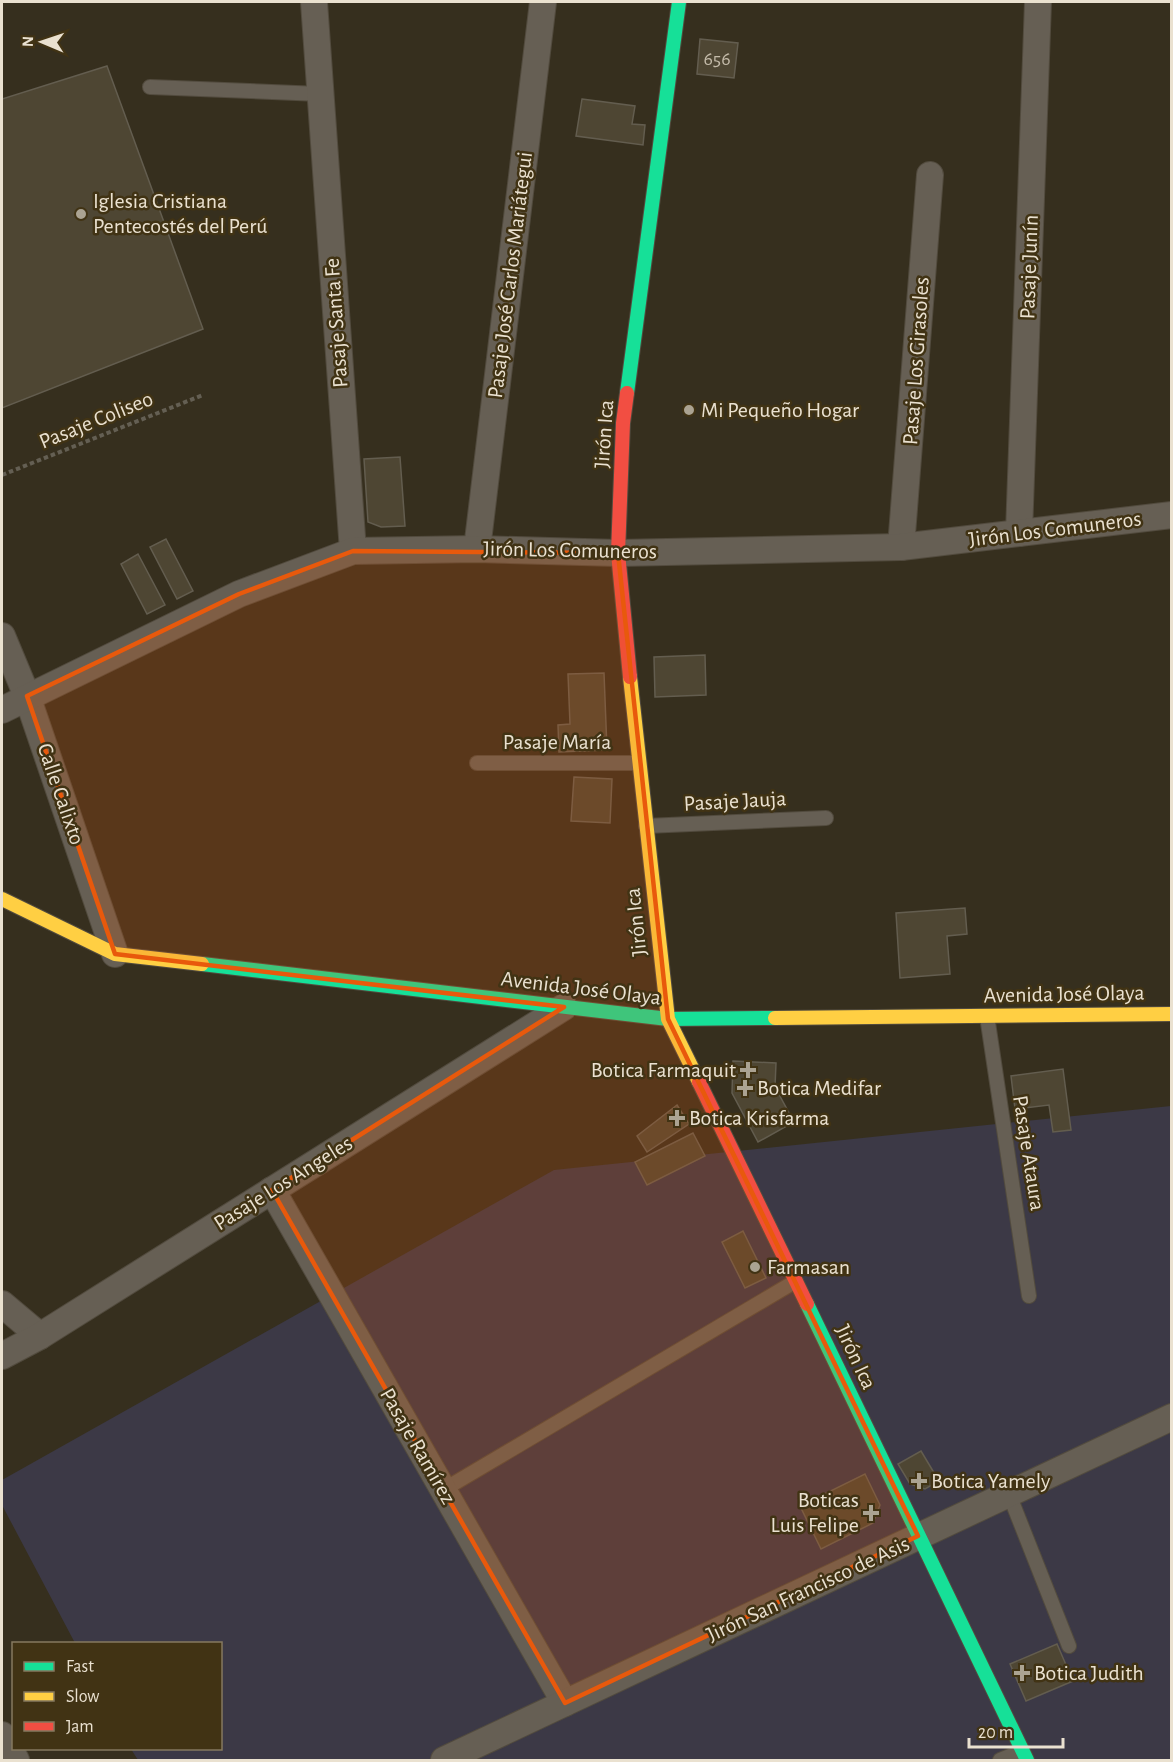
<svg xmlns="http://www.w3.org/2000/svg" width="1173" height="1762" viewBox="0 0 1173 1762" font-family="'Alegreya Sans',sans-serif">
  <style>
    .commercial { fill: #3c3946 }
    .building { fill: #4e4633; stroke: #635d4f; stroke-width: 1.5 }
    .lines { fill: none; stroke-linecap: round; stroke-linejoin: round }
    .lane-casing { stroke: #524b3e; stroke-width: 16 }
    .street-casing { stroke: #524b3e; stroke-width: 28 }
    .fast-casing { stroke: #524b3e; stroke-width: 16 }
    .slow-casing { stroke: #524b3e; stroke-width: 16 }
    .jam-casing { stroke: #524b3e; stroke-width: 16 }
    .path { stroke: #645f53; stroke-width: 4; stroke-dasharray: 4.5 3; stroke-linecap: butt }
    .lane { stroke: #665f54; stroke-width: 14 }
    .street { stroke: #665f54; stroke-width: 26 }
    .fast { stroke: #16e098; stroke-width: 14 }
    .slow { stroke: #ffcf43; stroke-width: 14 }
    .jam { stroke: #f24e42; stroke-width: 14 }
    .marked { fill: #e8590c; fill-opacity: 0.2; stroke: #e8590c; stroke-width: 4.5; stroke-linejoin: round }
    .poi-dot { fill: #aba392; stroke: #413314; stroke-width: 2 }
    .labels { text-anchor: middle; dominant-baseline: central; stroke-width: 5; stroke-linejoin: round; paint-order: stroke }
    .number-label { font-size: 20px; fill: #c3baa9 }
    .poi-label { font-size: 22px; fill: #eae1d0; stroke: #413314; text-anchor: start }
    .street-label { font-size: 22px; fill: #eae1d0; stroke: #413314 }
  </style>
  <rect width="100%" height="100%" fill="#362f1e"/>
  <!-- commercial -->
  <path class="commercial" d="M1171 1106V1760H138L131 1749 220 1748V1644L75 1643 2 1505V1480L554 1170Z"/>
  <!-- building -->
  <g class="building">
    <path d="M700 39 738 43 734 78 697 74Z"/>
    <path d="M107 66 203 329 2 408V99Z"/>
    <path d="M582 99 635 106 632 124 645 125 643 145 576 136Z"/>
    <path d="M400 457 405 526 381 527 368 522 364 459Z"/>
    <path d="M166 539 193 591 177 599 150 547Z"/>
    <path d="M138 554 165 605 147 614 121 564Z"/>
    <path d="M705 655 706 695 655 697 654 657Z"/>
    <path d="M604 673 607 750 559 752 558 725 570 724 568 674Z"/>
    <path d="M574 777 612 779 610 823 571 821Z"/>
    <path d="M965 908 967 934 947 936 950 974 900 978 896 913Z"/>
    <path d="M733 1061 776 1063 775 1087 794 1122 758 1142 732 1093Z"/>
    <path d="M1063 1069 1071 1130 1053 1132 1049 1105 1015 1109 1011 1076Z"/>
    <path d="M677 1105 689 1124 647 1152 637 1136Z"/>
    <path d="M693 1133 705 1156 647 1185 635 1162Z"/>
    <path d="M743 1231 766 1278 745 1288 722 1242Z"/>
    <path d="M921 1451 939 1481 925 1489 910 1484 898 1464Z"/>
    <path d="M865 1474 880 1505 873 1523 821 1549 800 1506Z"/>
    <path d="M1057 1644 1073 1681 1026 1701 1010 1664Z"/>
  </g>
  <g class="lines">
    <!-- lane casing -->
    <g class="lane-casing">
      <g id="lane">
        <path d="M150 87 320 94"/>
        <path d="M477 763H638"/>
        <path d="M646 826 826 818"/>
        <path d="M987 1016 1029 1296"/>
        <path d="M443 1490 796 1281"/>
        <path d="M1009 1494 1069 1646"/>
        <path d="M1000 1760 1022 1751"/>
      </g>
    </g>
    <!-- street casing -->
    <g class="street-casing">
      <g id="street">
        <path d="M314 2 353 551"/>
        <path d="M1019 533 1038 2"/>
        <path d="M901 547 930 175"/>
        <path d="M477 549 543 2"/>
        <path d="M2 636 27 696 115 954"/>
        <path d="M2 710 239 594 353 551 477 549 618 553 901 547 1172 515"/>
        <path d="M272 1190 565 1703"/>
        <path d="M2 1304 40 1336"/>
        <path d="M2 1356 40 1336 564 1007"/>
        <path d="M2 1735 16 1760"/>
        <path d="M444 1760 1172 1417"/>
      </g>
    </g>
    <!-- fast casing -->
    <g class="fast-casing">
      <g id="fast">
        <path d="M627 393 679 2"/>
        <path d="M202 964 668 1019 775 1018"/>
        <path d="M807 1304 1027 1760"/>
      </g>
    </g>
    <!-- slow casing -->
    <g class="slow-casing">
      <g id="slow">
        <path d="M630 677 668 1019 699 1082"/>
        <path d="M2 899 115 954 202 964"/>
        <path d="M775 1018 1172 1014"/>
      </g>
    </g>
    <!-- jam casing -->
    <g class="jam-casing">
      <g id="jam">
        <path d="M627 393 623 423 618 553 630 677"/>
        <path d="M699 1082 807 1304"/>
      </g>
    </g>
    <!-- path -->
    <path class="path" d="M2 475 203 395"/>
    <!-- lane -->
    <use href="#lane" class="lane"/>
    <!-- street -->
    <use href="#street" class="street"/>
    <!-- fast -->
    <use href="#fast" class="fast"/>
    <!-- slow -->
    <use href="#slow" class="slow"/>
    <!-- jam -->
    <use href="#jam" class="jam"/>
  </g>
  <!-- marked area -->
  <path class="marked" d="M353 551 618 553 668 1019 918 1536 565 1703 272 1190 564 1007 115 954 27 696 239 594Z"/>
  <!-- markers -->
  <g class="poi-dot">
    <circle cx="81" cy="214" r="6"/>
    <circle cx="689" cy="410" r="6"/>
    <path d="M745 1061h6v6h6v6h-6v6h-6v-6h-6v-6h6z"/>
    <path d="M742 1079h6v6h6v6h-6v6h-6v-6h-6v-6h6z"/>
    <path d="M674 1109h6v6h6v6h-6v6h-6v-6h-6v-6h6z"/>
    <circle cx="755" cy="1267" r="6"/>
    <path d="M916 1472h6v6h6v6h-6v6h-6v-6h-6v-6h6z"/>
    <path d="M868 1504h6v6h6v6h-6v6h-6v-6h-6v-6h6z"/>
    <path d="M1019 1664h6v6h6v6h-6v6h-6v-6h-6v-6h6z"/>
  </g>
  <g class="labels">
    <!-- number labels -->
    <g class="number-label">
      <text x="717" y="59">656</text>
    </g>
    <!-- poi labels -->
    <g class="poi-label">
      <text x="93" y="201">Iglesia Cristiana<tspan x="93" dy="25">Pentecostés del Perú</tspan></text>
      <text x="701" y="410">Mi Pequeño Hogar</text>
      <text x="736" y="1070" text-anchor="end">Botica Farmaquit</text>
      <text x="757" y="1088">Botica Medifar</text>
      <text x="689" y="1118">Botica Krisfarma</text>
      <text x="767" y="1267">Farmasan</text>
      <text x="931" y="1481">Botica Yamely</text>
      <text x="859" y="1500" text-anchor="end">Boticas<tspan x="859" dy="25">Luis Felipe</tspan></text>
      <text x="1034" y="1673">Botica Judith</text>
    </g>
    <!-- street labels -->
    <g class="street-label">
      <text transform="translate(1029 267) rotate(-88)">Pasaje Junín</text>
      <text transform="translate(510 275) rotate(-83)">Pasaje José Carlos Mariátegui</text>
      <text transform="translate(336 323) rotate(-94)">Pasaje Santa Fe</text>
      <text transform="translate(916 361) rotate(-86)">Pasaje Los Girasoles</text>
      <text transform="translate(96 420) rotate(-22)">Pasaje Coliseo</text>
      <text transform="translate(604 434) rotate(-86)">Jirón Ica</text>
      <text transform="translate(1055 529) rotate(-7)">Jirón Los Comuneros</text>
      <text transform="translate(570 550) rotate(1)">Jirón Los Comuneros</text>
      <text x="557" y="742">Pasaje María</text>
      <text transform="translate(61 794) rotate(71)">Calle Calixto</text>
      <text transform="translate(735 801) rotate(-3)">Pasaje Jauja</text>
      <text transform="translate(636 922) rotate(-96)">Jirón Ica</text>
      <text transform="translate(581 988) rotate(7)">Avenida José Olaya</text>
      <text transform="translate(1064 994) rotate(-1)">Avenida José Olaya</text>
      <text transform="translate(1029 1153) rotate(81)">Pasaje Ataura</text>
      <text transform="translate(283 1183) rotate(-32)">Pasaje Los Angeles</text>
      <text transform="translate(856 1357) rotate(65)">Jirón Ica</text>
      <text transform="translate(418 1446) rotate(60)">Pasaje Ramírez</text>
      <text transform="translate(808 1589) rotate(-25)">Jirón San Francisco de Asis</text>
    </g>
  </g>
  <!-- border -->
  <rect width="1173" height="1762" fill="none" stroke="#eae1d0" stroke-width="6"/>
  <!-- legend -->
  <rect x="12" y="1642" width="210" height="108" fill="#413314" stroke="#85795f" stroke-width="1.5"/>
  <rect x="24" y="1662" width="30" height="9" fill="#16e098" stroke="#85795f" stroke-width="1.5"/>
  <text x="66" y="1672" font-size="18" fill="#eae1d0">Fast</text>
  <rect x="24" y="1692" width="30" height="9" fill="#ffcf43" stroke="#85795f" stroke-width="1.5"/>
  <text x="66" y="1702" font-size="18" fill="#eae1d0">Slow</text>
  <rect x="24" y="1722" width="30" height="9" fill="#f24e42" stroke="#85795f" stroke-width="1.5"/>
  <text x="66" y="1732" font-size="18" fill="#eae1d0">Jam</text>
  <!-- north arrow -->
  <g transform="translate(42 42) rotate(272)" stroke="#413314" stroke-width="4.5" paint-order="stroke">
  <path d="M0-4.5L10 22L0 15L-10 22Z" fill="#eae1d0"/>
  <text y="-9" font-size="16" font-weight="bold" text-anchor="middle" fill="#eae1d0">N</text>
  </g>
  <!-- scale -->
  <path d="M969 1738v9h94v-9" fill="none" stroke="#eae1d0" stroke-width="3"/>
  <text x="978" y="1738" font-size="18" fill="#eae1d0" stroke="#413314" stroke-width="4.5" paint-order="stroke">20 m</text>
</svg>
